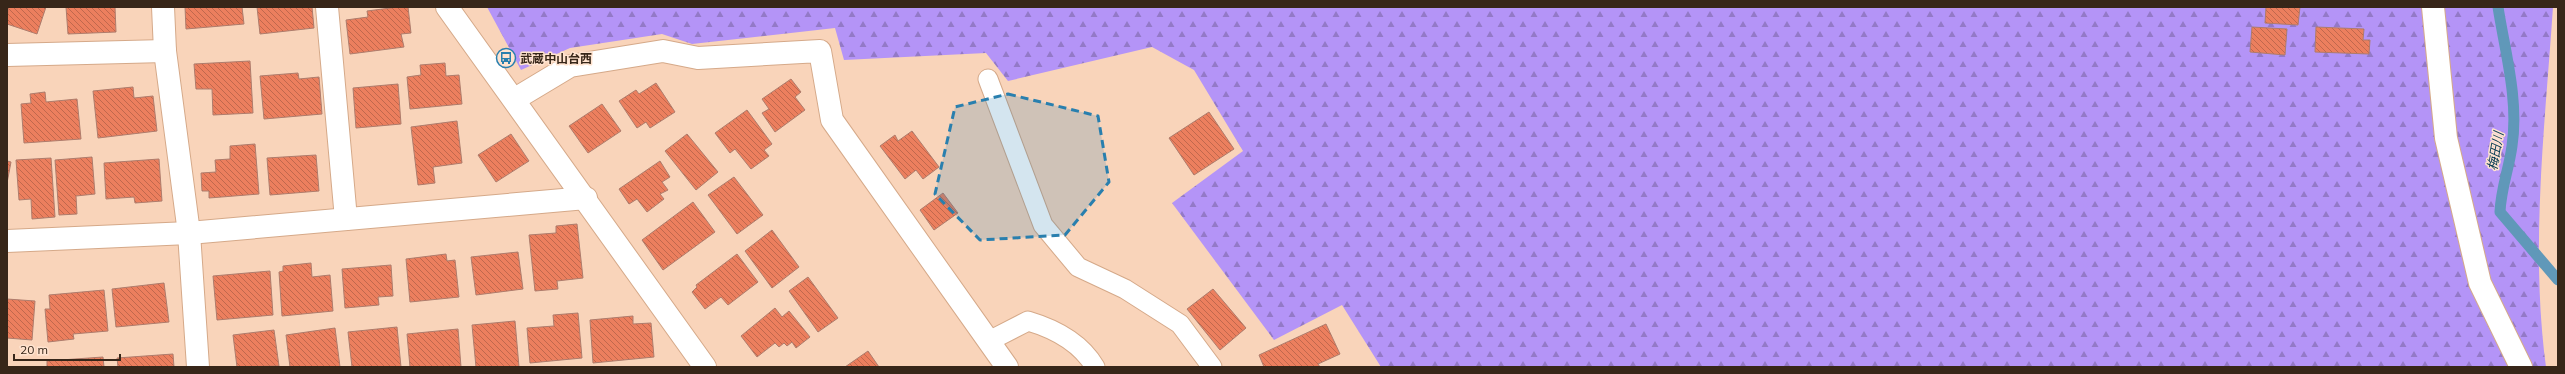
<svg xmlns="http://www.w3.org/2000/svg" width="2565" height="374" viewBox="0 0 2565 374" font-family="Mulish,'Noto Sans JP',sans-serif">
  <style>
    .forest { fill: url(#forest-firs) }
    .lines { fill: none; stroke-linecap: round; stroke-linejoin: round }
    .stream { stroke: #6098b9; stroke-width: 11 }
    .building { fill: url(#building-back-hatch); stroke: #ae7c6c }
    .service-casing { stroke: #d5a989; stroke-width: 21 }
    .minor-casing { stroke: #d5a989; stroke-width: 24 }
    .service { stroke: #fff; stroke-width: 19 }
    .minor { stroke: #fff; stroke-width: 22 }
    .marked { fill: #297fae; fill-opacity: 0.2; stroke: #297fae; stroke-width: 3; stroke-dasharray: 8 5; stroke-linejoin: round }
    .labels { text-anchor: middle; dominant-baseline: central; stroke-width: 3; stroke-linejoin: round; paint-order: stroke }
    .poi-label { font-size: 12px; font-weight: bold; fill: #372619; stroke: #ffe3cf; text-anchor: start }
    .water-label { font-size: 13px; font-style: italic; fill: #083c56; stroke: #ffe3cf }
  </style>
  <defs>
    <pattern id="forest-firs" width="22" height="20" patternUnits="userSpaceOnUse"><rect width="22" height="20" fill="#b494f7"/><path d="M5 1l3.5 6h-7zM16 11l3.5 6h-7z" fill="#9379c7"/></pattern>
    <pattern id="building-back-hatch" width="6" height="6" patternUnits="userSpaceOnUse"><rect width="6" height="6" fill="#ec7f5e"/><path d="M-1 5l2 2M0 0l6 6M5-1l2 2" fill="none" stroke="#c0684d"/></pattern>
  </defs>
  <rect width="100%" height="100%" fill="#f9d4ba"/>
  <!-- forest -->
  <path class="forest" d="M487 7H2553C2545 126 2530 248 2546 367H1381L1342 305 1274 340 1172 203 1243 151 1194 70 1152 47 1008 81 986 53 844 60 835 28 692 44 662 34 570 48 521 70Z"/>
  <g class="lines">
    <!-- stream -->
    <path class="stream" d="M2498 7C2505 52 2519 100 2512 146 2509 169 2501 188 2500 212L2558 280"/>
  </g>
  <!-- building -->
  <g class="building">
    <path d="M8 7H46L37 34 7 24Z"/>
    <path d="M66 7H115L116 32 68 34Z"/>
    <path d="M185 7H242L244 24 186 29Z"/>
    <path d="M257 7H312L314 28 260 34Z"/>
    <path d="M398 7H408L411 33 401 34 404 47 350 54 346 20 368 17 367 11Z"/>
    <path d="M2266 7H2300L2298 25 2265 23Z"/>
    <path d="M2252 27 2287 29 2285 55 2250 52Z"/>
    <path d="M2316 27 2364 29 2363 40H2370L2369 54 2315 52Z"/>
    <path d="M250 61 253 113 213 115 212 89H196L194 64Z"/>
    <path d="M445 63 446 76 459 75 462 104 410 109 407 77 421 75 420 65Z"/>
    <path d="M298 73 299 79 319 77 322 114 264 119 260 76Z"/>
    <path d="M791 79 801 92 795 97 805 110 775 132 762 113 769 109 762 99Z"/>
    <path d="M656 83 675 112 650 128 646 122 637 128 619 101 636 90 639 94Z"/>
    <path d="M398 84 401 124 356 128 353 88Z"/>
    <path d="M133 87 134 98 153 96 157 131 98 138 93 91Z"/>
    <path d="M45 92 46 102 77 99 81 139 24 143 21 104 31 103 30 94Z"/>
    <path d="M602 104 621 131 588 153 569 126Z"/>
    <path d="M747 110 772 144 764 150 769 156 751 169 735 149 730 153 715 133Z"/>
    <path d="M1209 112 1234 149 1194 175 1169 138Z"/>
    <path d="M457 121 462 163 433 167 435 183 418 185 411 127Z"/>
    <path d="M912 131 939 167 923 179 916 170 905 179 880 146 895 135 898 141Z"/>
    <path d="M511 134 529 161 496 182 478 155Z"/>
    <path d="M687 134 718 172 696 190 665 151Z"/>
    <path d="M255 144 259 194 209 198V191H202L201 173 216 172 215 160 230 159V146Z"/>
    <path d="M316 155 319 191 270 195 267 158Z"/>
    <path d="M92 157 95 194 76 196 77 214 59 215 55 160Z"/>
    <path d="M51 158 55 217 32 219 31 199 19 200 16 160Z"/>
    <path d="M159 159 162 201 135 203 134 197 106 199 104 163Z"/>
    <path d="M7 161 11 162 7 183Z"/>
    <path d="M660 161 670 177 662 182 668 190 660 194 664 199 647 212 637 199 629 204 619 189Z"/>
    <path d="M734 177 763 215 737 234 708 195Z"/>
    <path d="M943 193 958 213 934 230 920 210Z"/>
    <path d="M693 202 715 232 663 270 642 240Z"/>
    <path d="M577 224 583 278 557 281 558 289 535 291 529 235 556 233V226Z"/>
    <path d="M772 230 799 267 772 288 745 251Z"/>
    <path d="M518 252 523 289 476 295 471 257Z"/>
    <path d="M446 254 447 261 455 260 459 297 410 302 406 259Z"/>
    <path d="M737 254 758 282 728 305 721 297 705 309 692 292 697 287 696 285Z"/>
    <path d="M311 263 312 277 330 275 333 311 282 316 279 272 283 271V266Z"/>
    <path d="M391 265 393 296 378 297 379 305 345 308 342 269Z"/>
    <path d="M270 271 273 315 217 320 213 276Z"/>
    <path d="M808 277 838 318 818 332 789 291Z"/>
    <path d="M164 283 169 322 116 327 112 289Z"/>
    <path d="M1213 289 1246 328 1220 350 1187 309Z"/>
    <path d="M104 290 108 331 73 334 74 339 48 342 45 309H50L49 295Z"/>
    <path d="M7 299 35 301 32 340 7 338Z"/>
    <path d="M775 308 782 317 789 311 810 337 796 348 792 342 787 346 784 343 779 347 775 343 757 357 741 336Z"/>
    <path d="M578 313 582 358 530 363 527 328 554 326 553 315Z"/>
    <path d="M633 316V324L651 323 654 357 593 363 590 320Z"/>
    <path d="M515 321 519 367H476L472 325Z"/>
    <path d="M1326 324 1340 354 1318 364 1320 367H1264L1259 355Z"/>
    <path d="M397 327 401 367H352L348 332Z"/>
    <path d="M335 328 340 367H290L286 335Z"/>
    <path d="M458 329 461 367H410L407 334Z"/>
    <path d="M274 330 279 366 237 367 233 335Z"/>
    <path d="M868 351 879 367H845Z"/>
    <path d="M173 354 174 367H118L117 358Z"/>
    <path d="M103 357 104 367H47V361Z"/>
  </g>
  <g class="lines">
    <!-- service casing -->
    <g class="service-casing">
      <g id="service">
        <path d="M988 79 1043 225 1078 267 1125 289 1180 324 1212 367"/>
        <path d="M989 341 1028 321C1055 329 1081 343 1095 367"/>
      </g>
    </g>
    <!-- minor casing -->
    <g class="minor-casing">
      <g id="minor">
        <path d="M163 7 165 51 189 233 198 367"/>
        <path d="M327 7 346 219"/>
        <path d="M447 7 705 367"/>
        <path d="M2433 7 2446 138 2480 283 2521 367"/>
        <path d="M7 55 165 51"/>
        <path d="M515 99 570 66 663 51 698 58 820 51 832 120 1007 367"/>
        <path d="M7 241 189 233 586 198"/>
      </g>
    </g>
    <!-- service -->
    <use href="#service" class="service"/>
    <!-- minor -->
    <use href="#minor" class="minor"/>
  </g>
  <!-- marked area -->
  <path class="marked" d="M1008 94 1098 116 1109 182 1065 235 980 240 935 194 955 107Z"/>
  <!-- icons -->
  <defs>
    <g id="bus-ring" transform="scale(1)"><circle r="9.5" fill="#ffe3cf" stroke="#297fae" stroke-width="1.5"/><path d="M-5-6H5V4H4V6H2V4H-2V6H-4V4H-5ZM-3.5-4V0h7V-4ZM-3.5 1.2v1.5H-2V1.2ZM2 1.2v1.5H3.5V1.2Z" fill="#297fae"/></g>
  </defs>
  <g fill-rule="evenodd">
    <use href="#bus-ring" x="506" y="58"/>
  </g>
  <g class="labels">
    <!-- poi labels -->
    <g class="poi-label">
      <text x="520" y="58">武蔵中山台西</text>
    </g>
    <!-- water labels -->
    <g class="water-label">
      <text transform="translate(2495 151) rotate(-80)">梅田川</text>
    </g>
  </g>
  <!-- border -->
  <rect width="2565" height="374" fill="none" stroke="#372619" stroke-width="16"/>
  <!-- scale -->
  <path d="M14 354v6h106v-6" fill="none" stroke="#372619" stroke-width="2"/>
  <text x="20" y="354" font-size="12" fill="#372619" stroke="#ffe3cf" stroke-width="3" paint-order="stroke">20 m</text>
</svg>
